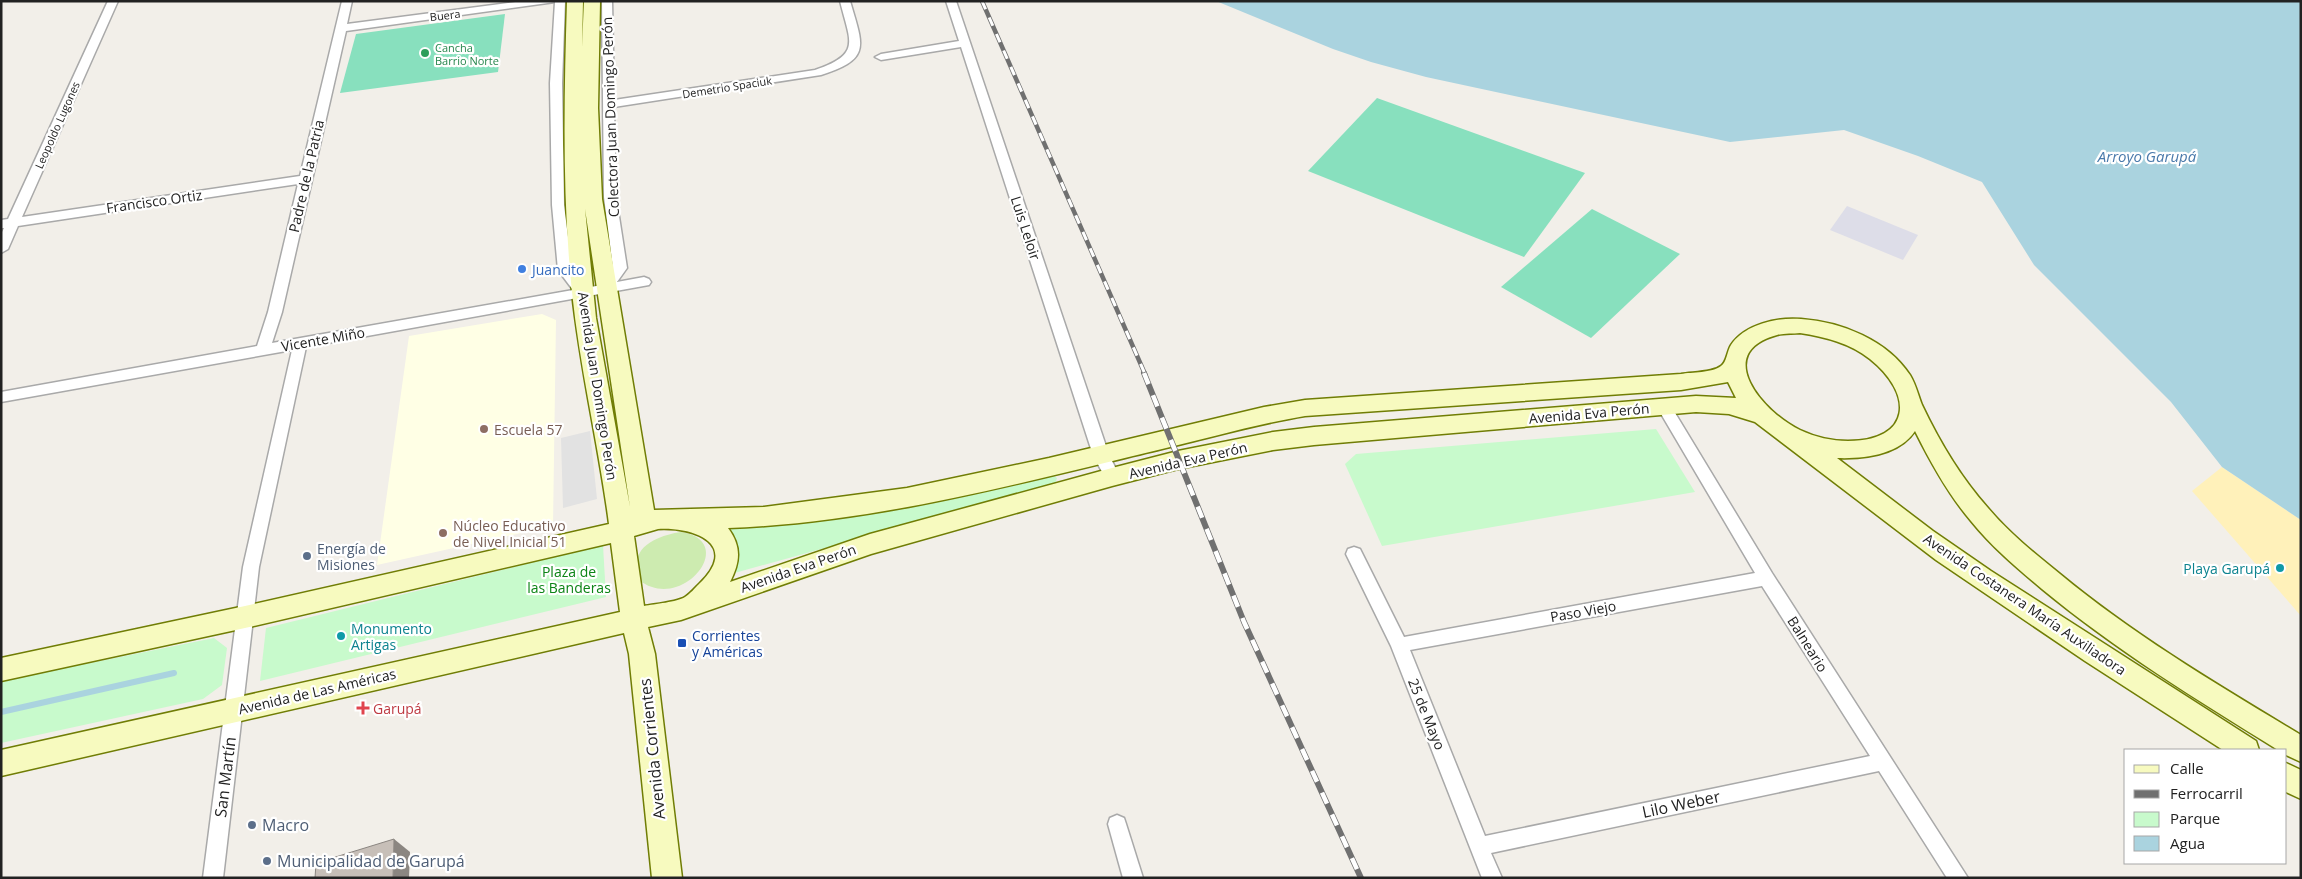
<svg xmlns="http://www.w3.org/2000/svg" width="2302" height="879" viewBox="0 0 2302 879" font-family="'Open Sans',sans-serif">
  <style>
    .education { fill: #ffffe5 }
    .grass { fill: #cdebb0 }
    .sand { fill: #fff1ba }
    .park { fill: #c8facc }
    .pitch { fill: #88e0be }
    .parking { fill: #e2e2e2 }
    .plaza { fill: #dddde8 }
    .water { fill: #aad3df }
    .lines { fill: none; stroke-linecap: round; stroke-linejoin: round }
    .stream { stroke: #aad3df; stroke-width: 6 }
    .minor-casing { stroke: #a9a9a9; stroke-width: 3 }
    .secondary-casing { stroke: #707d05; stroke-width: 3 }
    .minor { fill: #fff; fill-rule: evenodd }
    .secondary { fill: #f7fabf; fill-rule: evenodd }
    .rail-far1-casing { stroke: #707070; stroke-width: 4.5 }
    .rail-casing { stroke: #707070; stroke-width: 6 }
    .rail-far1 { stroke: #fff; stroke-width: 3; stroke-dasharray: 9; stroke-linecap: butt }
    .rail { stroke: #fff; stroke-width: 4.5; stroke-dasharray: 12; stroke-linecap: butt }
    .shaded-wall { fill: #8b8681 }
    .building { fill: #c7bfb8; stroke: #8b8681 }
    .leisure-dot { fill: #2e9e5b; stroke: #fff; stroke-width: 2 }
    .shop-dot { fill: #3f7fe0; stroke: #fff; stroke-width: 2 }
    .education-dot { fill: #8d6e63; stroke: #fff; stroke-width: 2 }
    .service-dot { fill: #5c6f8a; stroke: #fff; stroke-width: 2 }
    .culture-dot { fill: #0f9aa8; stroke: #fff; stroke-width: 2 }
    .transit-dot { fill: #1a4fb4; stroke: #fff; stroke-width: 2 }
    .health-dot { fill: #e0444e; stroke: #fff; stroke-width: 2 }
    .labels { text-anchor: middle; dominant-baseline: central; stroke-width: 4.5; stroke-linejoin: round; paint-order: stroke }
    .far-street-label { font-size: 11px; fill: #222; stroke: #fff }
    .far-leisure-label { font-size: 11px; fill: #27864d; stroke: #fff; text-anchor: start }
    .street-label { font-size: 14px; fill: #222; stroke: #fff }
    .shop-label { font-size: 14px; fill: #366cbe; stroke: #fff; text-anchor: start }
    .education-label { font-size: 14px; fill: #785e54; stroke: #fff; text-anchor: start }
    .service-label { font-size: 14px; fill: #4e5e75; stroke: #fff; text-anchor: start }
    .culture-label { font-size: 14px; fill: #0d838f; stroke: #fff; text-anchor: end }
    .park-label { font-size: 14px; fill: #0c8416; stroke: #fff }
    .transit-label { font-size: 14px; fill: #164399; stroke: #fff; text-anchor: start }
    .health-label { font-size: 14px; fill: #be3a42; stroke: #fff; text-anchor: start }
    .water-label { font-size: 15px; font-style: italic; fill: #4a7aab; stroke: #fff }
    .near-street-label { font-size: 16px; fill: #222; stroke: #fff }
    .near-service-label { font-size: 16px; fill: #4e5e75; stroke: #fff; text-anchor: start }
  </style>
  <rect width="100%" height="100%" fill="#f2efe9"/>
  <!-- education -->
  <path class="education" d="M542 314 556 320 553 526 377 565 409 336Z"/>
  <!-- grass -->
  <path class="grass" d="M681 532C740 541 682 614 639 580 639 575 636 568 637 563 637 543 665 534 681 532Z"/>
  <!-- sand -->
  <path class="sand" d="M2222 467 2301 520V616L2192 491Z"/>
  <!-- park -->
  <g class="park">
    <path d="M1656 429 1695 492 1382 546 1345 464 1356 454Z"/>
    <path d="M1051 474 1057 478 1055 484 731 574 738 558 728 528Z"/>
    <path d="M603 545 606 597 260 681 266 628Z"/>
    <path d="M214 638 227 648 222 685 203 699 1 743V681Z"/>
  </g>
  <!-- pitch -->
  <g class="pitch">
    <path d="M505 14 498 72 340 93 356 34Z"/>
    <path d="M1377 98 1585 173 1524 257 1308 171Z"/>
    <path d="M1592 209 1680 254 1591 338 1501 287Z"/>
  </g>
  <!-- parking -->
  <path class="parking" d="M590 431 597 499 563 508 561 438Z"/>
  <!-- plaza -->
  <path class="plaza" d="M1847 206 1918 235 1903 260 1830 230Z"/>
  <!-- water -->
  <path class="water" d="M1216 1H2301V520L2222 467 2171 402 2034 265 1982 182 1918 156 1844 130 1730 142 1426 77 1371 62 1333 49Z"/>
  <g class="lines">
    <!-- stream -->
    <path class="stream" d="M1 712 174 673"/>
    <!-- minor casing -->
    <g class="minor-casing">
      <g id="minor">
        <path d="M108 1H118L22 217 300 176 342 1H352L347 24 523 1H565L562 83 564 205 572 269 585 288 602 285 613 268 604 197 602 1H612L614 100 815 70C862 54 850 42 840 1H850C863 46 872 59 821 75L614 107 616 197 627 268 617 282 644 277 649 279 651 282 649 285 306 347 259 567 223 878H203L243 567 292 350 1 402V392L257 346 268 312 298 184 18 226 8 249 1 253V234L4 228H1V220L8 219ZM555 2 550 83 552 205 558 270 573 290 272 343 282 312 346 31Z"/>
        <path d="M946 1H956L1109 455 1120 477 1117 481 1112 483 1107 481 1093 455 961 47 881 60 875 57 881 54 959 41Z"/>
        <path d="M1664 402 1669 403 1772 573 1968 878H1947L1879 771 1491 853 1502 878H1482L1391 646 1346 554 1348 549 1354 547 1360 549 1404 637 1755 573 1657 407 1659 403ZM1762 586 1870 756 1485 836 1410 650Z"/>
        <path d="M1117 815 1124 818 1126 824 1143 878H1123L1108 824 1110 818Z"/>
      </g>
    </g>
    <!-- secondary casing -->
    <g class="secondary-casing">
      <g id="secondary">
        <path d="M567 1H583L582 47 584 1H600L598 108 602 199 654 510 764 507 907 488 1049 458 1264 407 1305 400 1681 374C1692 372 1712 373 1721 366 1727 362 1727 351 1731 345 1745 324 1778 317 1801 319 1842 322 1887 340 1910 375 1916 385 1918 395 1922 405 1939 441 1961 478 1988 508 2009 533 2035 554 2060 574 2135 636 2218 685 2301 735V762L2286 755V750H2278C2197 700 2116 650 2042 589 2017 568 1992 547 1971 521 1948 494 1931 463 1915 431 1899 455 1864 459 1837 458L1933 531 1991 571 2256 741 2259 750H2223L2085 661 1936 560 1755 422 1729 414 1696 412 1314 445 1273 450 1178 469 1112 486 871 554 681 620 648 627 655 654 682 878H652L629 654 624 633 1 776V750L620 612 611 543 245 628 1 681V658L245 606 609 524C599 446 580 370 572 292 562 196 564 98 567 1ZM585 209 630 507 596 318ZM1800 333C1825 337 1850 343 1870 359 1914 394 1912 441 1848 441 1832 441 1815 437 1800 430 1764 413 1711 353 1777 335 1784 333 1793 334 1800 333ZM1728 382 1736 398 1696 396 1314 427 1273 432 1178 451 1112 468 870 534 730 582C740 562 742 547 728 528 874 523 1020 483 1162 449 1209 438 1256 424 1305 416L1681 390ZM658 529C696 527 740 545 699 584 695 588 690 594 685 597 677 602 655 604 644 606L634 536Z"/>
        <path d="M2286 763 2301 770V799L2286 792Z"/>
      </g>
    </g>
    <!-- minor -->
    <use href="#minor" class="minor"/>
    <!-- secondary -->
    <use href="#secondary" class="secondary"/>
    <!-- rail-far1 casing -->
    <g class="rail-far1-casing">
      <path id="rail-far1" d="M982 1 1145 374"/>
    </g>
    <!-- rail casing -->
    <g class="rail-casing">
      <path id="rail" d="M1144 373 1244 622 1361 878"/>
    </g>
    <!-- rail-far1 -->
    <use href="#rail-far1" class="rail-far1"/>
    <!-- rail -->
    <use href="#rail" class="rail"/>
  </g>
  <!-- shaded-wall -->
  <path class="shaded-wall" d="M394 839 410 852 409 878H393Z"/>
  <!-- building -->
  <path class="building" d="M394 839 393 878H315L316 863Z"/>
  <!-- markers -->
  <circle class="leisure-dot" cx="425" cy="53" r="5"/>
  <circle class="shop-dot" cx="522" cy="269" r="5"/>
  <g class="education-dot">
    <circle cx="484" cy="429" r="5"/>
    <circle cx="443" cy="533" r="5"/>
  </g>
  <g class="service-dot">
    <circle cx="307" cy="556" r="5"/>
    <circle cx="252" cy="825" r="5"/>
    <circle cx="267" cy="861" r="5"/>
  </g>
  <g class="culture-dot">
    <circle cx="2280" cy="568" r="5"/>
    <circle cx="341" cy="636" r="5"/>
  </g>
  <rect class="transit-dot" x="677" y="638" width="10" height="10" rx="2.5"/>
  <path class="health-dot" d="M360.5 700.5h5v5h5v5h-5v5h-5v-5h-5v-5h5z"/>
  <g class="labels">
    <!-- far-street labels -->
    <g class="far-street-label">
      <text transform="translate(445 15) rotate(-7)">Buera</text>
      <text transform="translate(727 87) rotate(-9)">Demetrio Spaciuk</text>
      <text transform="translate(57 125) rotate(-66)">Leopoldo Lugones</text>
    </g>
    <!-- far-leisure labels -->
    <g class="far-leisure-label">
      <text x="435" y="47">Cancha<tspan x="435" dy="13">Barrio Norte</tspan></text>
    </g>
    <!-- street labels -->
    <g class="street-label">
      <text transform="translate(610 117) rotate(-92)">Colectora Juan Domingo Perón</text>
      <text transform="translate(306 176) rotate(-77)">Padre de la Patria</text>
      <text transform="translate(154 201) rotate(-8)">Francisco Ortiz</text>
      <text transform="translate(1026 228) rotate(72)">Luis Leloir</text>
      <text transform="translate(323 339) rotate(-10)">Vicente Miño</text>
      <text transform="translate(598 386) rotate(81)">Avenida Juan Domingo Perón</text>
      <text transform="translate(1589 413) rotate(-5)">Avenida Eva Perón</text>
      <text transform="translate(1188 460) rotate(-13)">Avenida Eva Perón</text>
      <text transform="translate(798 568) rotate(-19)">Avenida Eva Perón</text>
      <text transform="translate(2025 604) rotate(34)">Avenida Costanera María Auxiliadora</text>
      <text transform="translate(1583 611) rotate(-10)">Paso Viejo</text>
      <text transform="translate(1808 644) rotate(58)">Balneario</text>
      <text transform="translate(317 691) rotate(-13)">Avenida de Las Américas</text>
      <text transform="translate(1427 714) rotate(68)">25 de Mayo</text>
    </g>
    <!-- shop labels -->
    <g class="shop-label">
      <text x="532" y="269">Juancito</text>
    </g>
    <!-- education labels -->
    <g class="education-label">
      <text x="494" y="429">Escuela 57</text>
      <text x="453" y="525">Núcleo Educativo<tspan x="453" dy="16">de Nivel Inicial 51</tspan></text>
    </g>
    <!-- service labels -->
    <g class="service-label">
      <text x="317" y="548">Energía de<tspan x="317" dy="16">Misiones</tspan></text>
    </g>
    <!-- culture labels -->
    <g class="culture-label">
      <text x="2270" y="568">Playa Garupá</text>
      <text x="351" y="628" text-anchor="start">Monumento<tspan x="351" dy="16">Artigas</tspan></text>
    </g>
    <!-- park labels -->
    <g class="park-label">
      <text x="569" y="571">Plaza de<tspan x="569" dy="16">las Banderas</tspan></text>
    </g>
    <!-- transit labels -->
    <g class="transit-label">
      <text x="692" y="635">Corrientes<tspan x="692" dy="16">y Américas</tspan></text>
    </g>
    <!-- health labels -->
    <g class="health-label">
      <text x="373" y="708">Garupá</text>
    </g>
    <!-- water labels -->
    <g class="water-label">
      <text x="2147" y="156">Arroyo Garupá</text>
    </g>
    <!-- near-street labels -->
    <g class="near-street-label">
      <text transform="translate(652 749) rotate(-96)">Avenida Corrientes</text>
      <text transform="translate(225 777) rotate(-83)">San Martín</text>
      <text transform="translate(1681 804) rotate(-12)">Lilo Weber</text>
    </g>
    <!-- near-service labels -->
    <g class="near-service-label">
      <text x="262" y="825">Macro</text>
      <text x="277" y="861">Municipalidad de Garupá</text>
    </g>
  </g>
  <!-- border -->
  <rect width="2302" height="879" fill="none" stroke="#222222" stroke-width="5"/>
  <!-- legend -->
  <rect x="2124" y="749" width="162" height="115" fill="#ffffff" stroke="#a7a7a7"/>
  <rect x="2134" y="765" width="25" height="8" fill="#f7fabf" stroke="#a7a7a7"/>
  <text x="2170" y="774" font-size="15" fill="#222222">Calle</text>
  <rect x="2134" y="790" width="25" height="8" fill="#707070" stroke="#a7a7a7"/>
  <text x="2170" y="799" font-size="15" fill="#222222">Ferrocarril</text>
  <rect x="2134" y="812" width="25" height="15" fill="#c8facc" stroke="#a7a7a7"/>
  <text x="2170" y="824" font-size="15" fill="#222222">Parque</text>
  <rect x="2134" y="836" width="25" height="15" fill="#aad3df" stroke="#a7a7a7"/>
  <text x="2170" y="849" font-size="15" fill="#222222">Agua</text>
</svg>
